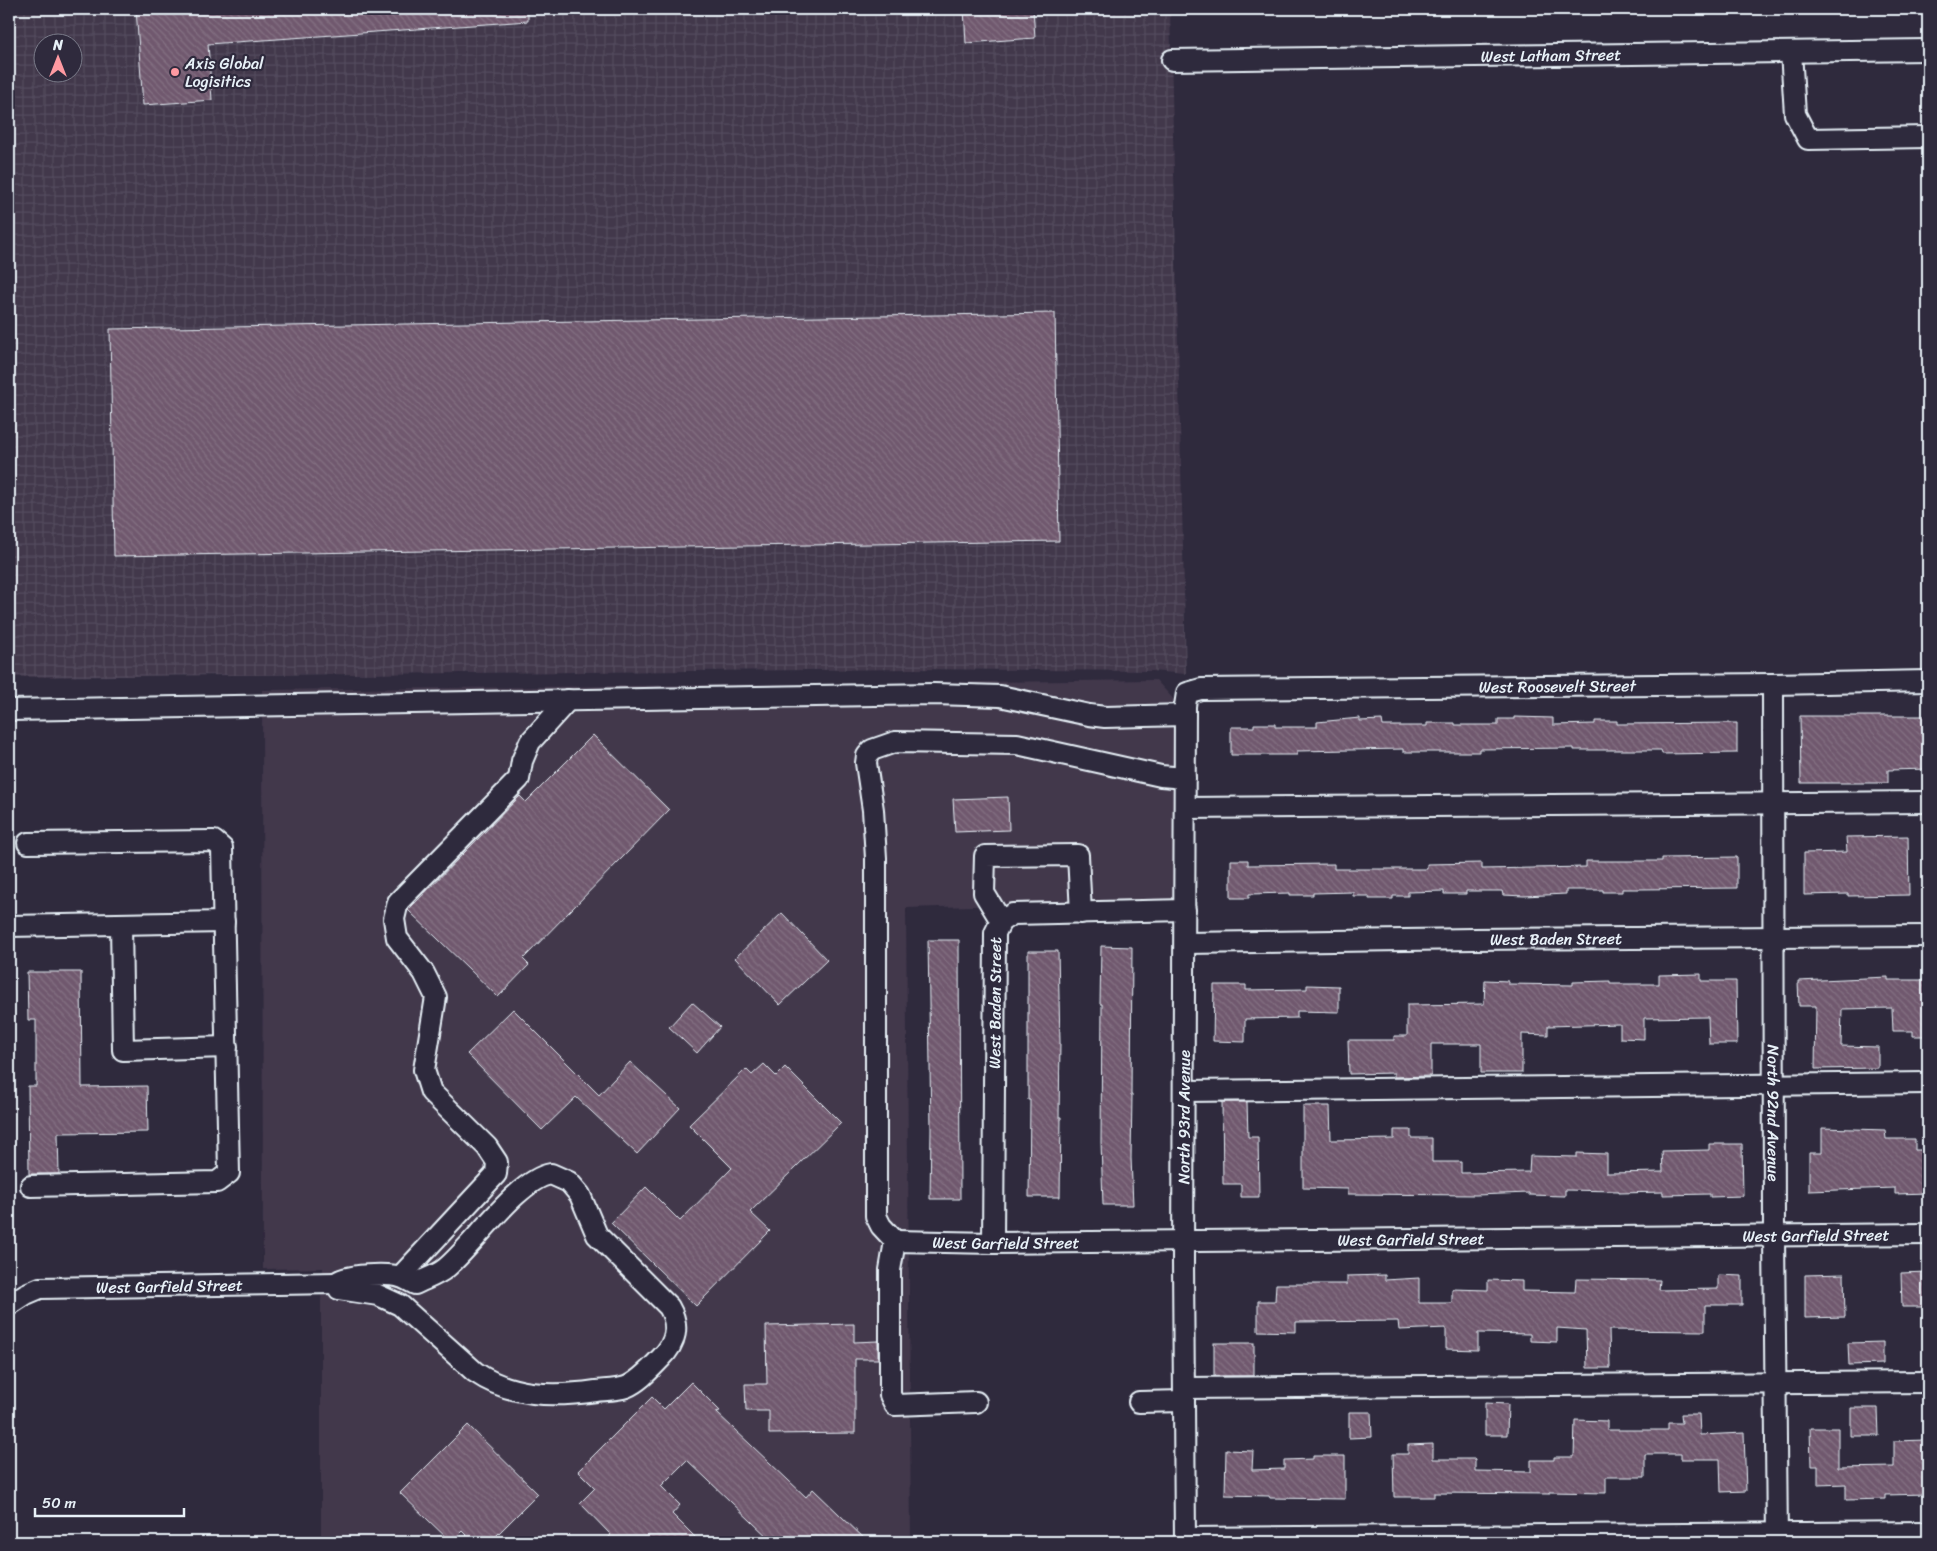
<svg xmlns="http://www.w3.org/2000/svg" width="1937" height="1551" viewBox="0 0 1937 1551" font-family="Sriracha,sans-serif">
  <style>
    .built { fill: #42384c }
    .industrial { fill: url(#industrial-grid); fill-rule: evenodd }
    .building { fill: url(#building-back-hatch); stroke: #e8f1f8 }
    .lines { fill: none; stroke-linecap: round; stroke-linejoin: round }
    .minor-casing { stroke: #e8f1f8; stroke-width: 24 }
    .minor { stroke: #2f2a3d; stroke-width: 20 }
    .poi-dot { fill: #ff9aa2; stroke: #2f2a3d; stroke-width: 2 }
    .labels { text-anchor: middle; dominant-baseline: central; stroke-width: 4.5; stroke-linejoin: round; paint-order: stroke }
    .street-label { font-size: 16px; fill: #e8f1f8; stroke: #2f2a3d }
    .poi-label { font-size: 16px; fill: #e8f1f8; stroke: #2f2a3d; text-anchor: start }
  </style>
  <defs>
    <pattern id="industrial-grid" width="8" height="8" patternUnits="userSpaceOnUse" patternTransform="scale(1.25)"><rect width="8" height="8" fill="#42384c"/><path d="M0 4h8M4 0v8" fill="none" stroke="#544c5e"/></pattern>
    <pattern id="building-back-hatch" width="6" height="6" patternUnits="userSpaceOnUse" patternTransform="scale(1.25)"><rect width="6" height="6" fill="#70596e"/><path d="M-1 5l2 2M0 0l6 6M5-1l2 2" fill="none" stroke="#847183"/></pattern>
  </defs>
  <rect width="100%" height="100%" fill="#2f2a3d"/>
  <filter id="ink" filterUnits="userSpaceOnUse"><feTurbulence type="fractalNoise" baseFrequency=".02" numOctaves="2"/><feDisplacementMap in="SourceGraphic" scale="10" xChannelSelector="R" yChannelSelector="G"/><feConvolveMatrix kernelMatrix="1 2 1 2 8 2 1 2 1" color-interpolation-filters="sRGB"/></filter>
  <g filter="url(#ink)">
    <!-- built -->
    <path class="built" d="M1156 680 1175 701 1178 900 906 908 911 1542H321V1300L323 1268 263 1269 262 690Z"/>
    <!-- industrial -->
    <path class="industrial" d="M9 9H1170L1186 674 1152 671 912 669 9 677ZM42 42H72V72H42Z"/>
    <!-- building -->
    <g class="building">
      <path d="M136 9H528V21L208 44 212 100 143 105Z"/>
      <path d="M964 9H1033L1035 38 966 43Z"/>
      <path d="M1055 313 1059 541 114 556 110 329Z"/>
      <path d="M1800 716H1928V769L1888 770V783H1801Z"/>
      <path d="M1514 717 1553 718V725L1595 724V721H1617V724L1737 723V753L1662 754 1661 750H1574V748L1479 749V752H1403V749L1297 751V755H1231V727H1254V724H1275V727H1317V722L1360 718V721L1382 720 1383 726H1427V723H1455V725H1498V719H1514Z"/>
      <path d="M593 735 669 810 523 959 529 965 498 997 408 910 520 796 526 802Z"/>
      <path d="M1008 797 1009 830 955 832 953 799Z"/>
      <path d="M1908 836 1909 895 1848 896V894L1804 895V853L1847 852 1846 837Z"/>
      <path d="M1737 857V888L1640 889H1622V892H1603V890H1566V894L1524 896 1503 895 1502 891H1466V894H1444V891L1408 892V896H1393V899H1369V896H1353V892L1313 893V895H1290V893L1249 894V898H1231V860H1248V865L1334 864V869H1427V864L1482 863V869L1586 867V861H1662V858Z"/>
      <path d="M782 913 827 960 780 1005 735 958Z"/>
      <path d="M928 940H959L960 1199H930L931 1129Z"/>
      <path d="M1101 946 1132 947 1131 1095H1132L1131 1158 1133 1205H1103L1101 1142 1102 1004H1100Z"/>
      <path d="M1028 951H1058L1060 1042 1059 1117H1061L1060 1197H1029L1030 1100H1028Z"/>
      <path d="M27 972H81L82 1087 147 1086 148 1132 58 1133 59 1174H29L28 1086H36V1020H28Z"/>
      <path d="M1701 974V981H1736L1737 1044H1709L1708 1017 1644 1018V1039L1620 1038V1024L1548 1026V1035L1522 1034V1073H1481V1044H1431V1076L1394 1077V1073L1349 1074 1348 1040H1394V1036H1407V1005L1484 1004 1485 980 1508 981V984L1573 985V982L1610 981V984H1659V975Z"/>
      <path d="M1888 977V980H1928V1036H1913V1031H1893L1892 1008 1842 1009 1841 1046 1878 1047V1068L1815 1069 1816 1006H1799L1798 981Z"/>
      <path d="M1214 985H1246V990L1307 989V985L1339 986V1012L1297 1011V1018L1245 1019V1042L1213 1041Z"/>
      <path d="M692 1002 720 1027 697 1053 669 1027Z"/>
      <path d="M513 1009 599 1095 630 1062 680 1108 637 1154 576 1097 542 1130 467 1054Z"/>
      <path d="M764 1064 776 1076 785 1067 841 1123 750 1212 770 1231 696 1306 611 1223 646 1187 680 1221 732 1168 689 1125 746 1069 752 1075Z"/>
      <path d="M1222 1102H1247L1248 1137H1258L1259 1197H1241V1184H1223Z"/>
      <path d="M1303 1106H1330L1331 1140 1394 1139V1130H1411V1138H1432V1162H1461V1173L1529 1172 1530 1156 1577 1157V1153L1607 1154V1173L1663 1172 1662 1151 1709 1150V1144H1742L1743 1196 1710 1197V1194L1663 1195V1192L1619 1193V1191L1565 1190V1196L1529 1195V1193L1476 1195 1348 1194V1189L1303 1188Z"/>
      <path d="M1822 1128 1885 1130 1886 1139H1915V1150H1928V1193L1895 1194V1188L1809 1191V1153H1822Z"/>
      <path d="M1927 1272V1307H1902L1901 1273Z"/>
      <path d="M1844 1274 1845 1317 1805 1318V1275Z"/>
      <path d="M1385 1275V1280L1419 1278V1303H1452V1289L1488 1290V1280L1522 1281V1291L1575 1292 1576 1279 1660 1280 1659 1290 1718 1289V1275L1742 1276V1305H1705V1331L1609 1330 1610 1368H1587L1586 1330 1557 1328V1342L1530 1341V1334L1478 1333V1350L1446 1349V1328L1399 1330 1398 1321 1296 1322V1332L1258 1331V1301H1275L1276 1284H1347V1276Z"/>
      <path d="M854 1324V1342L878 1341V1359H855V1433L769 1434V1411H746L745 1384H767L766 1326Z"/>
      <path d="M1883 1342V1364L1849 1365 1848 1343Z"/>
      <rect x="1214" y="1343" width="40" height="33"/>
      <path d="M691 1382 720 1411 716 1412 806 1497 813 1489 868 1542H773L687 1460 661 1486 680 1505 672 1514 700 1542H604L611 1535 580 1503 595 1488 578 1471 652 1397 664 1409Z"/>
      <path d="M1485 1403 1508 1404 1507 1435H1485Z"/>
      <path d="M1851 1408H1878L1879 1436H1851Z"/>
      <path d="M1349 1412H1371L1372 1437 1349 1438Z"/>
      <path d="M1681 1414H1699L1700 1435 1744 1433 1746 1491 1721 1492 1720 1459H1681V1454H1645V1477H1606V1493L1550 1492V1494L1434 1493V1497H1394L1393 1454H1408V1445L1433 1444V1459H1475V1471L1531 1472V1460H1554V1457H1574L1575 1420 1607 1421V1430H1668V1423H1682Z"/>
      <path d="M468 1425 538 1494 490 1542H473L462 1531 451 1542 400 1493Z"/>
      <path d="M1810 1428H1838V1468L1894 1467V1441L1926 1440 1927 1494 1885 1495V1499L1846 1500V1484L1818 1485V1466H1811Z"/>
      <path d="M1226 1450 1253 1451 1252 1470 1284 1469V1460L1313 1459V1456H1345V1499L1270 1498 1269 1496 1225 1495Z"/>
    </g>
    <g class="lines">
      <!-- minor casing -->
      <g class="minor-casing">
        <g id="minor">
          <path d="M1791 52 1795 114 1808 139 1928 137"/>
          <path id="s1" d="M1172 60 1928 50"/>
          <path id="s2" d="M1773 684 1774 1236 1777 1542"/>
          <path d="M9 710 934 694 1000 696 1089 715 1105 717 1185 715"/>
          <path d="M1185 808 1928 802"/>
          <path d="M28 843 214 841 222 848 229 1173 217 1182 31 1186"/>
          <path d="M1001 921 984 893 985 856 1078 855 1081 913"/>
          <path d="M121 924 123 1050 227 1047"/>
          <path d="M9 926 224 922"/>
          <path id="s3" d="M1185 943 1474 939 1928 936"/>
          <path d="M1185 1091 1928 1083"/>
          <path d="M551 1174 569 1182 580 1195 597 1235 669 1307C680 1326 676 1343 661 1358 651 1368 640 1381 626 1387 617 1390 605 1390 596 1391 554 1397 511 1397 475 1372L400 1305 378 1295 339 1289 336 1283C345 1274 388 1273 401 1277 406 1279 411 1282 415 1284 425 1279 438 1275 446 1268 473 1246 518 1179 551 1174Z"/>
          <path id="s4" d="M895 1241 993 1243 1928 1234"/>
          <path d="M895 1241 881 1226 876 1216V858L873 810 866 763 867 756 872 750 895 742 1017 744 1161 776 1185 778"/>
          <path d="M895 1241 890 1270V1395L895 1405 976 1402"/>
          <path id="s5" d="M993 1243 995 933 1001 921 1013 914 1185 910"/>
          <path d="M400 1277 496 1174 497 1162 487 1147 431 1092 424 1070 436 997 424 973 397 938 394 919 398 902 519 779 522 761 530 742 568 700"/>
          <path id="s6" d="M9 1305 26 1294 40 1288 336 1283"/>
          <path d="M1184 1388 1928 1382"/>
          <path d="M1139 1402 1184 1401"/>
          <path d="M1185 1538 1928 1532"/>
          <path id="s7" d="M1185 1542 1183 1261 1185 706 1187 693 1201 689 1773 684 1928 681"/>
        </g>
      </g>
      <!-- minor -->
      <use href="#minor" class="minor"/>
    </g>
  </g>
  <!-- markers -->
  <circle class="poi-dot" cx="175" cy="72" r="5"/>
  <g class="labels">
    <!-- street labels -->
    <g class="street-label">
      <text stroke="none"><textPath href="#s1" startOffset="379">West Latham Street</textPath></text>
      <text stroke="none"><textPath href="#s7" startOffset="1220">West Roosevelt Street</textPath></text>
      <text stroke="none"><textPath href="#s3" startOffset="371">West Baden Street</textPath></text>
      <text stroke="none"><textPath href="#s5" startOffset="240">West Baden Street</textPath></text>
      <text stroke="none"><textPath href="#s2" startOffset="429">North 92nd Avenue</textPath></text>
      <text stroke="none"><textPath href="#s7" startOffset="425">North 93rd Avenue</textPath></text>
      <text stroke="none"><textPath href="#s4" startOffset="921">West Garfield Street</textPath></text>
      <text stroke="none"><textPath href="#s4" startOffset="516">West Garfield Street</textPath></text>
      <text stroke="none"><textPath href="#s4" startOffset="111">West Garfield Street</textPath></text>
      <text stroke="none"><textPath href="#s6" startOffset="165">West Garfield Street</textPath></text>
    </g>
    <!-- poi labels -->
    <g class="poi-label">
      <text x="185" y="63">Axis Global<tspan x="185" dy="18">Logisitics</tspan></text>
    </g>
  </g>
  <!-- margin -->
  <rect width="1937" height="1551" fill="none" stroke="#2f2a3d" stroke-width="30"/>
  <rect x="15" y="15" width="1907" height="1521" fill="none" stroke="#e8f1f8" stroke-width="2" filter="url(#ink)"/>
  <!-- north arrow -->
  <g transform="translate(58 58)"><circle r="24" fill="#2f2a3d" stroke="#797a88"/>
  <path d="M0-4L9 19L0 12L-9 19Z" fill="#ff9aa2"/>
  <text y="-8" font-size="14" font-weight="bold" text-anchor="middle" fill="#e8f1f8">N</text>
  </g>
  <!-- scale -->
  <path d="M35 1508v8h149v-8" fill="none" stroke="#e8f1f8" stroke-width="2.5"/>
  <text x="42" y="1508" font-size="15" fill="#e8f1f8" stroke="#2f2a3d" stroke-width="4" paint-order="stroke">50 m</text>
</svg>
